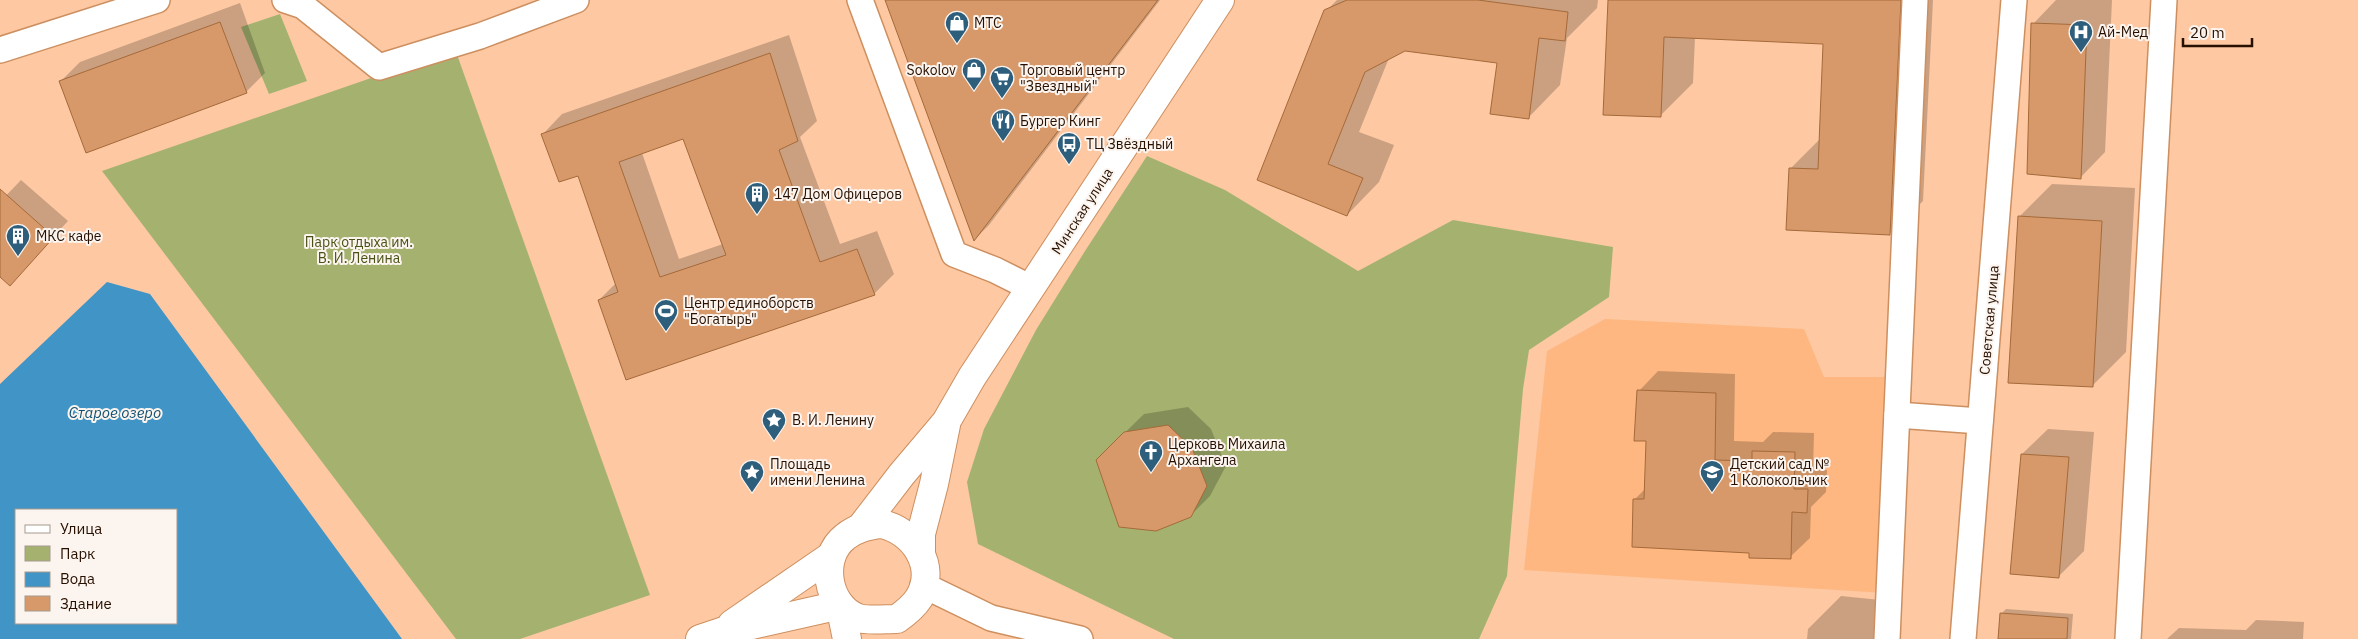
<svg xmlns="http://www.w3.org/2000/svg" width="2358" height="639" viewBox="0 0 2358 639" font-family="'IBM Plex Sans',sans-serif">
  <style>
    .built { fill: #feb780 }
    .green { fill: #a5b26f }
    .water { fill: #4094c6; fill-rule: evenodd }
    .shadow { fill: #0003; fill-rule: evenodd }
    .building { fill: #d79969; stroke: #a56a3a; fill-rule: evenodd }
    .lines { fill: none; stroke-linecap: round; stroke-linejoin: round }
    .minor-casing { stroke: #cd8f5f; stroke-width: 28 }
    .tertiary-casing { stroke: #cd8f5f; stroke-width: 30 }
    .minor { stroke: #fff; stroke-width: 25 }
    .tertiary { stroke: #fff; stroke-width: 28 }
    .labels { text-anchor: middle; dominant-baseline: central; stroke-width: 4; stroke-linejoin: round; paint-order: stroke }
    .poi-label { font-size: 14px; fill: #271000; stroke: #fbf4ef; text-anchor: start }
    .street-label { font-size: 14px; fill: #271000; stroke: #fbf4ef }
    .park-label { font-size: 14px; fill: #495215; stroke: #fbf4ef }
    .water-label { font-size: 15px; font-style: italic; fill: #125274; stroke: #fbf4ef }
  </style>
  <rect width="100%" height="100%" fill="#fdc8a2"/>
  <!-- built -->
  <path class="built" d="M1605 319 1804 329 1824 377H1900L1885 593 1524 570 1547 351Z"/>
  <!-- green -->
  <g class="green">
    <path d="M280 14 307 81 269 94 241 27Z"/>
    <path d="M455 49 650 595 520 639H456L102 171Z"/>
    <path d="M1147 156 1225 190 1358 271 1453 220 1613 247 1609 297 1529 350 1523 389 1507 576 1479 639H1174L978 544 967 482 984 429 1036 330 1085 251Z"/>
  </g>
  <!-- water -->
  <path class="water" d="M107 282 150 294 402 639H0V384ZM16 510H176V623H16Z"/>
  <!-- shadow -->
  <g class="shadow">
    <path d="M886 0H1160L989 225 975 239Z"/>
    <path d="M1337 0H1598L1597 8 1567 38 1560 85 1528 118 1498 62 1405 50 1389 58 1359 132 1394 145 1379 182 1347 215 1259 180 1326 11Z"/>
    <path d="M1609 0H1933L1923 201 1890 233 1790 169 1821 138 1825 42 1695 37 1693 83 1660 116Z"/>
    <path d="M2056 0H2112L2105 152 2080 178 2033 24Z"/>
    <path d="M240 3 265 73 246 92 61 81 80 62Z"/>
    <path d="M789 35 817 121 800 137 840 244 877 231 894 274 874 294 599 300 616 283 579 175 543 134 562 114ZM684 137 723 244 679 259 642 153Z"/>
    <path d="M21 180 68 221 10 284 0 275V202Z"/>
    <path d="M2052 184 2135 188 2126 352 2093 385 2019 217Z"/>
    <path d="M1658 371 1735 374 1734 441 1763 442 1773 432 1814 433 1813 470H1827L1826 492 1811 507 1810 538 1790 557 1751 552 1634 500 1645 489 1648 440 1639 391Z"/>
    <path d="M1188 407 1211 429 1226 466 1210 496 1190 516 1097 460 1144 414Z"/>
    <path d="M2048 429 2094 432 2084 551 2058 577 2022 454Z"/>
    <path d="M1841 596 1900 602 1896 639H1807L1808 629Z"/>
    <path d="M2006 609 2073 614 2071 639H1999L2001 614Z"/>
    <path d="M2256 620 2304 622 2303 639H2167L2179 628 2246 630Z"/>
  </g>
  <!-- building -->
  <g class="building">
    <path d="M885 0H1158L974 241Z"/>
    <path d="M1347 0H1478L1568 12 1565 41 1539 38 1529 119 1490 114 1497 63 1405 51 1365 72 1328 164 1363 178 1347 216 1257 180 1324 10Z"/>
    <path d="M1608 0H1901L1890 235 1786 230 1789 168 1818 169 1823 44 1664 37 1661 117 1603 115Z"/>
    <path d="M220 22 247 93 86 153 59 81Z"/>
    <path d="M2031 23 2087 25 2081 179 2027 174Z"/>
    <path d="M770 53 798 141 779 150 820 262 857 249 875 295 626 380 598 300 618 292 578 176 559 182 541 134ZM683 139 726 255 660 277 619 162Z"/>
    <path d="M0 189 54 237 10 286 0 277Z"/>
    <path d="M2018 216 2102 221 2093 387 2008 383Z"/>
    <path d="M1637 390 1716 393 1715 460 1752 461V451L1795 452 1794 489H1808L1807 513 1792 512 1791 559 1749 558V553L1632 547 1633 499H1644L1646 441H1634Z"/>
    <path d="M1168 425 1192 448 1207 486 1191 517 1156 531 1119 527 1096 460 1124 432Z"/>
    <path d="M2021 454 2069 457 2059 578 2010 574Z"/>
    <path d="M2000 613 2068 618 2067 639H1998Z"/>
  </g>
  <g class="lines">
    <!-- minor casing -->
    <g class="minor-casing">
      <g id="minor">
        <path d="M285 0 303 6 379 67 480 36 576 0"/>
        <path d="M860 0 954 254 995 270 1031 288"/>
        <path d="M0 50 157 0"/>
        <path d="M1897 415 1980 421"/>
        <path d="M923 585 991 618 1080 639"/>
        <path d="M1887 639 1915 0"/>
        <path d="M1963 639 2014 0"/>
        <path d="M2128 639 2164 0"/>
      </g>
    </g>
    <!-- tertiary casing -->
    <g class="tertiary-casing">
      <g id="tertiary">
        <path d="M881 524C913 530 938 566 919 598 914 606 904 614 897 619 885 619 868 621 858 618 826 606 819 557 845 537 856 528 867 526 881 524Z"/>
        <path d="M862 526 902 474 946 422 972 377 1220 0"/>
        <path d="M921 550V534L934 484 946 425"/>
        <path d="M840 605 847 639"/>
        <path d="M732 624 831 556"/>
        <path d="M700 639 721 632 840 605"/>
      </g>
    </g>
    <!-- minor -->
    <use href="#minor" class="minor"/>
    <!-- tertiary -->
    <use href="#tertiary" class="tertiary"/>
  </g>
  <!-- icons -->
  <defs>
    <g id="shop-pin" transform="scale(1.25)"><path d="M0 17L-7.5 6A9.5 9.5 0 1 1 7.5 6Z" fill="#2d5e7c" stroke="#fbf4ef"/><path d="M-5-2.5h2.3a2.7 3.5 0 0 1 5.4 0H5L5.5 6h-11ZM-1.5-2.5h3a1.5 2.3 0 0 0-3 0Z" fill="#fff"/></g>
    <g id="hospital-pin" transform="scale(1.25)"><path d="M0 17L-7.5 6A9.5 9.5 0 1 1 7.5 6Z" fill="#2d5e7c" stroke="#fbf4ef"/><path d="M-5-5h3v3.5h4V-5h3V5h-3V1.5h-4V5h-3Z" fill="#fff"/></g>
    <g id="supermarket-pin" transform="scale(1.25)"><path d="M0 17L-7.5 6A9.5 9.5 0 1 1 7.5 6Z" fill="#2d5e7c" stroke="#fbf4ef"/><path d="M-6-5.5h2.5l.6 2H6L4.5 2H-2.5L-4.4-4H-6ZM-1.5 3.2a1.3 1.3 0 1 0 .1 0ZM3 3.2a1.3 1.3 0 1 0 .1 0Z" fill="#fff"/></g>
    <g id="restaurant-pin" transform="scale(1.25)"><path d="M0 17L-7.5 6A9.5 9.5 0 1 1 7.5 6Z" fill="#2d5e7c" stroke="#fbf4ef"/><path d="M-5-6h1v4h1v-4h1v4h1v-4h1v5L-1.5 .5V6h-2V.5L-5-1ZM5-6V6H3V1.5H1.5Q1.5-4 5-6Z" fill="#fff"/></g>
    <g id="bus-pin" transform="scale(1.25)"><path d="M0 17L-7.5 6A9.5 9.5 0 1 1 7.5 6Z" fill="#2d5e7c" stroke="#fbf4ef"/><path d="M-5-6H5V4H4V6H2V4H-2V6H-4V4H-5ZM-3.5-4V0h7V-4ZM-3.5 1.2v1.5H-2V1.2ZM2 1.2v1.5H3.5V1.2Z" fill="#fff"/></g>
    <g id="building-pin" transform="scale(1.25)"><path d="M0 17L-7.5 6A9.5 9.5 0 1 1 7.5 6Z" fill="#2d5e7c" stroke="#fbf4ef"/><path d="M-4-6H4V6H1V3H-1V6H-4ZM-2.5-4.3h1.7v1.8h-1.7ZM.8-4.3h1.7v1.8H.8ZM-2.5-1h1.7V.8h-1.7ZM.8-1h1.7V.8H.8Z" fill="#fff"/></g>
    <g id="stadium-pin" transform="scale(1.25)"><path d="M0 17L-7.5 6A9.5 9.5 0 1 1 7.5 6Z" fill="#2d5e7c" stroke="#fbf4ef"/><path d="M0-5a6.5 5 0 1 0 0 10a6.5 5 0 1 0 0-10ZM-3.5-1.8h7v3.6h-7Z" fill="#fff"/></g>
    <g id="sight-pin" transform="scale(1.25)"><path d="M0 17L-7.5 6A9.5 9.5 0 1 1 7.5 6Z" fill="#2d5e7c" stroke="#fbf4ef"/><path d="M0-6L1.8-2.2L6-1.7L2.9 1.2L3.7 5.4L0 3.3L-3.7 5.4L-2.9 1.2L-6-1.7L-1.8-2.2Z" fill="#fff"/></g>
    <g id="church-pin" transform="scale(1.25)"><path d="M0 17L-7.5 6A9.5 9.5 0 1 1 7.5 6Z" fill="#2d5e7c" stroke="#fbf4ef"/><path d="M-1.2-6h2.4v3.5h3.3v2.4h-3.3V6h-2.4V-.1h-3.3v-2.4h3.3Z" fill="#fff"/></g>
    <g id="school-pin" transform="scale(1.25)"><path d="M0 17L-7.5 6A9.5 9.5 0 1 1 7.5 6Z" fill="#2d5e7c" stroke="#fbf4ef"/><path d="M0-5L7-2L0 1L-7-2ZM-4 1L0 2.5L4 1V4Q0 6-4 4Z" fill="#fff"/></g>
  </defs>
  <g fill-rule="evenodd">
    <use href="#shop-pin" x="957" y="23"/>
    <use href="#hospital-pin" x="2081" y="32"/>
    <use href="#shop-pin" x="974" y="70"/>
    <use href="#supermarket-pin" x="1002" y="78"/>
    <use href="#restaurant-pin" x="1003" y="121"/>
    <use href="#bus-pin" x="1069" y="144"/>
    <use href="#building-pin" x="757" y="194"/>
    <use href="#building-pin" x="18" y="236"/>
    <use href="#stadium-pin" x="666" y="311"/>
    <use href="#sight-pin" x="774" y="420"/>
    <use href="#church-pin" x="1151" y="452"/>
    <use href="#sight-pin" x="752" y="472"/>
    <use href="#school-pin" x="1712" y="472"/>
  </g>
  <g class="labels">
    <!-- poi labels -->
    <g class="poi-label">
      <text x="974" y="23">МТС</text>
      <text x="2098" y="32">Ай-Мед</text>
      <text x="956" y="70" text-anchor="end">Sokolov</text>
      <text x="1020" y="70">Торговый центр<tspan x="1020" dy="16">"Звездный"</tspan></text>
      <text x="1020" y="121">Бургер Кинг</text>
      <text x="1086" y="144">ТЦ Звёздный</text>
      <text x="774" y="194">147 Дом Офицеров</text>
      <text x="36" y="236">МКС кафе</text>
      <text x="684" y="303">Центр единоборств<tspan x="684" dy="16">"Богатырь"</tspan></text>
      <text x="792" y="420">В. И. Ленину</text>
      <text x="1168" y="444">Церковь Михаила<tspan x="1168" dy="16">Архангела</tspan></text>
      <text x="770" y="464">Площадь<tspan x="770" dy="16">имени Ленина</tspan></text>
      <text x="1730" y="464">Детский сад №<tspan x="1730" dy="16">1 Колокольчик</tspan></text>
    </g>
    <!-- street labels -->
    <g class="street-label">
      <text transform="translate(1082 211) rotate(-57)">Минская улица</text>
      <text transform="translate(1989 320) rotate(-85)">Советская улица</text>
    </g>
    <!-- park labels -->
    <g class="park-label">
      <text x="359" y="242">Парк отдыха им.<tspan x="359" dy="16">В. И. Ленина</tspan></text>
    </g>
    <!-- water labels -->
    <g class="water-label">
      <text x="115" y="412">Старое озеро</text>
    </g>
  </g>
  <!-- legend -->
  <rect x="15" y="509" width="162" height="115" fill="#fbf4ef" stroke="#a6998f"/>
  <rect x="25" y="525" width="25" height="8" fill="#ffffff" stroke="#a6998f"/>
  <text x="60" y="534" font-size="15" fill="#271000">Улица</text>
  <rect x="25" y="546" width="25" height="15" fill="#a5b26f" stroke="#a6998f"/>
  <text x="60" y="559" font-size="15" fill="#271000">Парк</text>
  <rect x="25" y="572" width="25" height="15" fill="#4094c6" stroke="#a6998f"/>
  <text x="60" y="584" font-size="15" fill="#271000">Вода</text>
  <rect x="25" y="596" width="25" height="15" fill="#d79969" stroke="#a6998f"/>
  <text x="60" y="609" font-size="15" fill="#271000">Здание</text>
  <!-- scale -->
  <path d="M2183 38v8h69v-8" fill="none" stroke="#271000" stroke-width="2.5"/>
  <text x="2190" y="38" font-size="15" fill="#271000" stroke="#fbf4ef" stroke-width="4" paint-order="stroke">20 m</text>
</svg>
